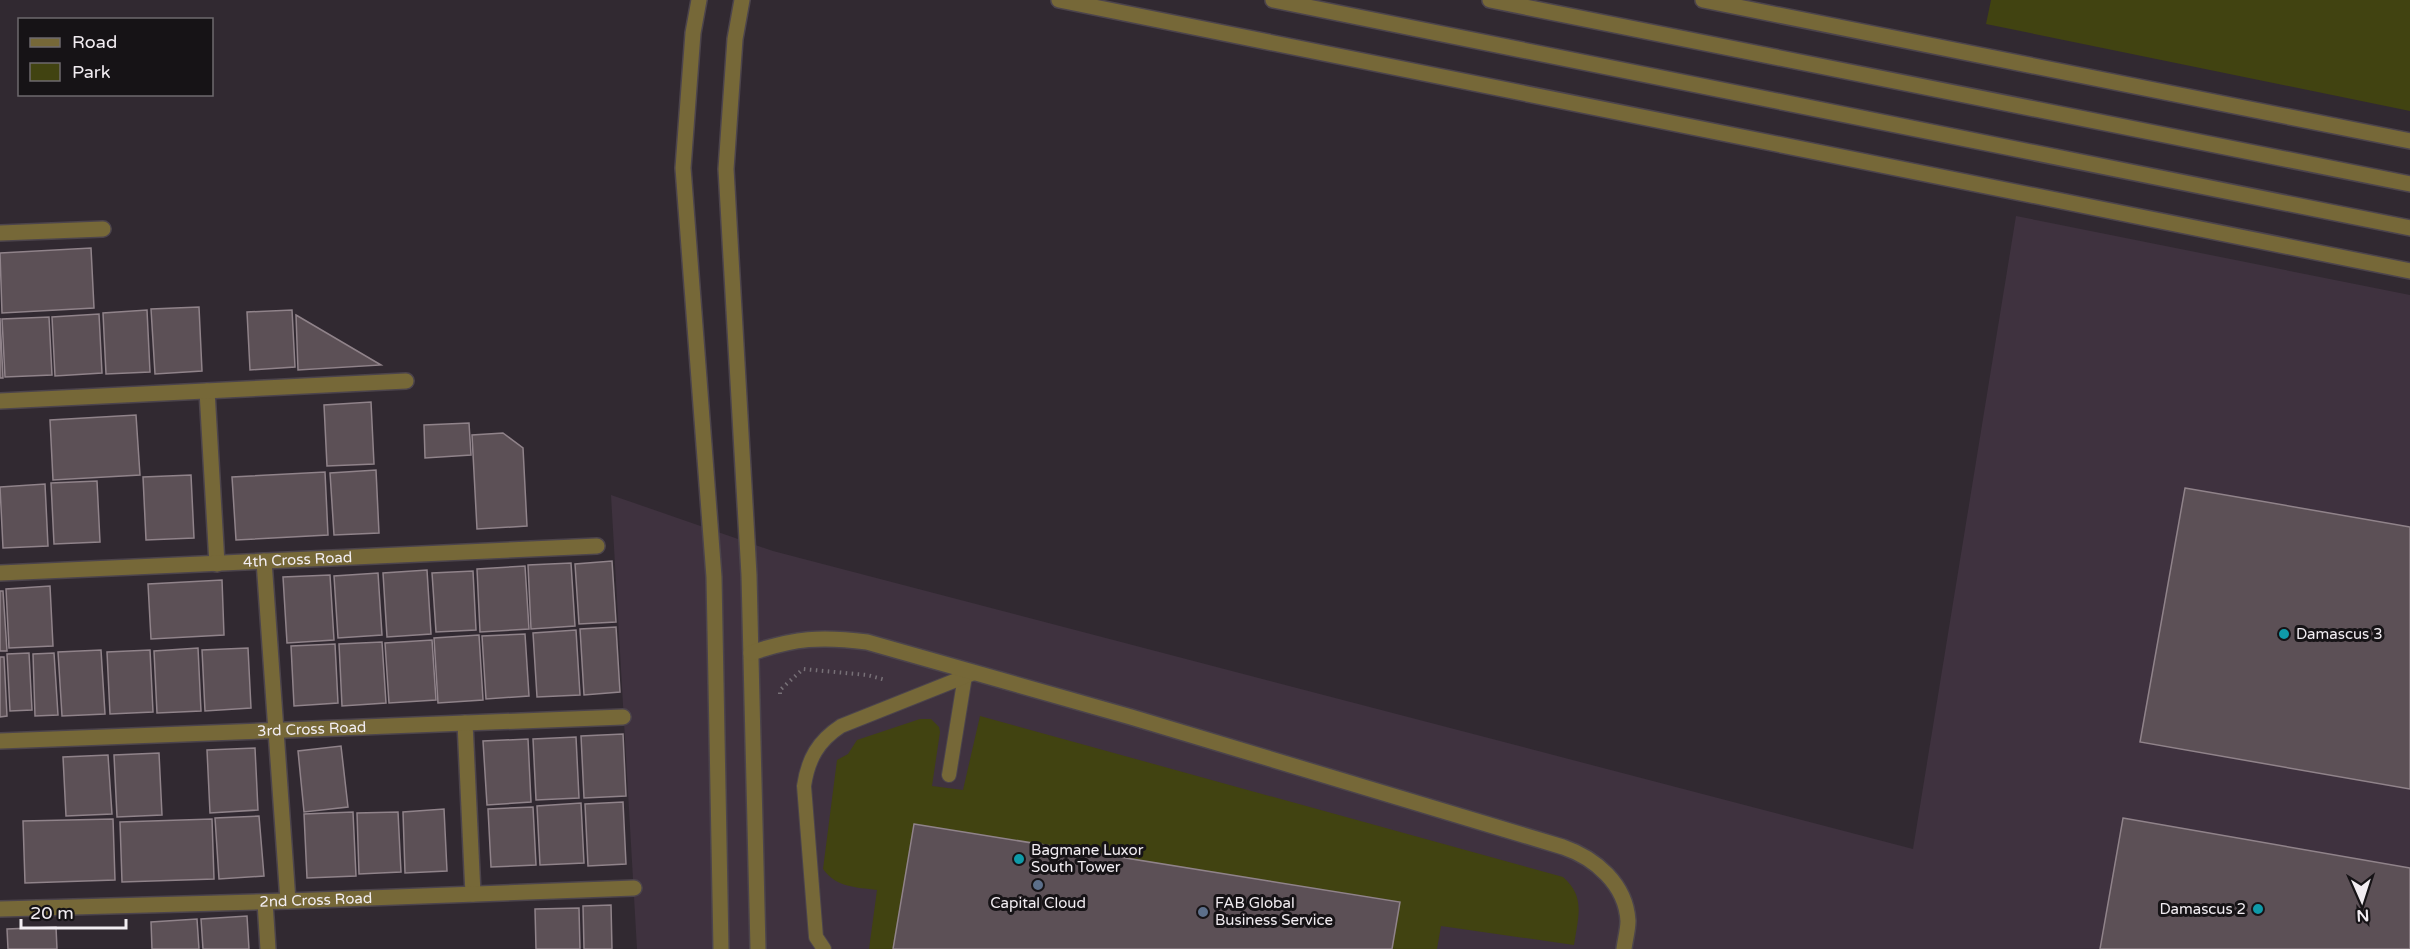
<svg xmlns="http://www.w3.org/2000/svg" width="2410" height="949" viewBox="0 0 2410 949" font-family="'Varela Round',sans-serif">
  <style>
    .built { fill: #3f323f }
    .green { fill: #414311 }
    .building { fill: #5c5056; stroke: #90838a; stroke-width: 1.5 }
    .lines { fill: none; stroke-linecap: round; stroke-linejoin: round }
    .lane-casing { stroke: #4c444c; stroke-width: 16 }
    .street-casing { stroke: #4c444c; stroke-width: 18 }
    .path { stroke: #777077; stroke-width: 4; stroke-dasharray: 1.5 4.5; stroke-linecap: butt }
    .lane { stroke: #766838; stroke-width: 14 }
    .street { stroke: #766838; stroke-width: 15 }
    .culture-dot { fill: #0f9aa8; stroke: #161316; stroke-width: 2 }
    .service-dot { fill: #5c6f8a; stroke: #161316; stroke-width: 2 }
    .labels { text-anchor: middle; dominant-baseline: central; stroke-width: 6; stroke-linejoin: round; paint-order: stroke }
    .street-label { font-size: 15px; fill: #f2edf2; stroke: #161316 }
    .poi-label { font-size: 15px; fill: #f2edf2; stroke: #161316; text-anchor: start }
  </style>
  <rect width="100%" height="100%" fill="#312931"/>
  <!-- built -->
  <path class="built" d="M2016 216 2410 295V949H637L611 495 773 551 1913 849Z"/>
  <!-- green -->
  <g class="green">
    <path d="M1991 0H2410V111L1986 24Z"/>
    <path d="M980 716 1563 877C1586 897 1578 917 1574 945L1441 926 1437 949H1392L914 824 893 949H869L877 890C856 887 837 888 823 869L837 760 848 754 857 740 920 719H931L939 727 940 732 932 786 963 790Z"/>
  </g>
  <!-- building -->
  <g class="building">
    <path d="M91 248 94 308 2 313 0 253Z"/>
    <path d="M199 307 202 371 155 374 151 309Z"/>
    <path d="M147 310 150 372 106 374 103 313Z"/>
    <path d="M292 310 295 367 250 370 247 312Z"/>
    <path d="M99 314 102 373 55 376 52 317Z"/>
    <path d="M296 315 381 365 298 370Z"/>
    <path d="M49 317 52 375 5 377 2 319Z"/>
    <path d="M0 318 3 378H0Z"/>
    <path d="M371 402 374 464 327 466 324 405Z"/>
    <path d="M136 415 140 475 53 480 50 420Z"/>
    <path d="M469 423 471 455 425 458 424 425Z"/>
    <path d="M503 433 523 448 527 526 477 529 472 435Z"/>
    <path d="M376 470 379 533 334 535 330 473Z"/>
    <path d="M325 472 328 535 236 540 232 477Z"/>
    <path d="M191 475 194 538 146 540 143 477Z"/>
    <path d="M97 481 100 542 54 544 51 483Z"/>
    <path d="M45 484 48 546 3 548 0 487Z"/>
    <path d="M2185 488 2410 527V789L2140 742Z"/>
    <path d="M612 561 616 622 579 624 575 564Z"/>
    <path d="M571 563 575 626 531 629 528 565Z"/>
    <path d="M525 566 529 629 480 632 477 569Z"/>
    <path d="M427 570 431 634 387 637 383 573Z"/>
    <path d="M473 571 476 630 436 632 432 573Z"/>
    <path d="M378 573 382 635 338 638 334 576Z"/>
    <path d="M330 575 334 640 287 643 283 577Z"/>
    <path d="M222 580 224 635 151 639 148 584Z"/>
    <path d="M50 586 53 646 9 648 6 589Z"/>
    <path d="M0 591H3L7 651H0Z"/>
    <path d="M616 627 620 692 584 695 580 629Z"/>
    <path d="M576 630 580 695 537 697 533 633Z"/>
    <path d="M525 634 529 696 486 699 482 636Z"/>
    <path d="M479 635 483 700 438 703 434 638Z"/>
    <path d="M432 640 436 700 389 703 385 643Z"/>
    <path d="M382 642 386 703 342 706 339 644Z"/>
    <path d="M335 644 338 703 294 706 291 646Z"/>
    <path d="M198 648 201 711 157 713 154 651Z"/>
    <path d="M248 648 251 708 205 711 202 650Z"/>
    <path d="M101 650 105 714 62 716 58 652Z"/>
    <path d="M150 650 153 712 110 714 107 652Z"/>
    <path d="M29 653 32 710 10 711 7 654Z"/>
    <path d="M54 653 58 715 35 716 33 654Z"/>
    <path d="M0 657H4L7 716 0 717Z"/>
    <path d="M623 734 626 796 584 798 581 736Z"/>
    <path d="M576 737 579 798 536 800 533 739Z"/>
    <path d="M528 739 531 802 487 805 483 741Z"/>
    <path d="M341 746 348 807 304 812 298 751Z"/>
    <path d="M255 748 258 810 210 813 207 750Z"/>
    <path d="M159 753 162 815 117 817 114 755Z"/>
    <path d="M108 755 112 814 66 816 63 757Z"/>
    <path d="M623 802 626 864 588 866 585 804Z"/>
    <path d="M581 803 584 863 540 865 537 806Z"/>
    <path d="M533 807 536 865 491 867 488 809Z"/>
    <path d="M444 809 447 871 405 873 403 812Z"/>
    <path d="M353 812 356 876 307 878 304 814Z"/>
    <path d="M398 812 401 872 359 874 357 813Z"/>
    <path d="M259 816 264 876 219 879 215 818Z"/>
    <path d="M2123 818 2410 868V949H2100Z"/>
    <path d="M113 819 115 880 25 883 23 821Z"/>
    <path d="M212 819 214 879 122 882 120 822Z"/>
    <path d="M914 824 1400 902 1392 949H893Z"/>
    <path d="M611 905 612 949H584L583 906Z"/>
    <path d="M579 908 580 949H536L535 909Z"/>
    <path d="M247 916 249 949H203L201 919Z"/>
    <path d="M197 919 199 949H152L151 922Z"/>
    <path d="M56 927 57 949H8L7 929Z"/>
  </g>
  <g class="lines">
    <!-- lane casing -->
    <g class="lane-casing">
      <g id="lane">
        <path d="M949 775 965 676"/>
        <path d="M824 949 816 937 804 786C808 759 818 741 841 726L974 673"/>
      </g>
    </g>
    <!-- street casing -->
    <g class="street-casing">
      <g id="street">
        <path d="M699 0 693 33 683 168 714 577 721 949"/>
        <path d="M742 0 735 39 726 169 749 575 758 949"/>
        <path d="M1059 0 2410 271"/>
        <path d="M1273 0 2410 228"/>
        <path d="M1490 0 2410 184"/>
        <path d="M1703 0 2410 141"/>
        <path d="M0 233 103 229"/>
        <path d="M207 391 217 564"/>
        <path d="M0 401 406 381"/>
        <path d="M264 561 288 901"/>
        <path id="s1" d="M0 573 597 546"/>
        <path d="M751 653C795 638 821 636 867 642L1131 717 1563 847C1595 858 1626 884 1628 921 1628 930 1625 940 1624 949"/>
        <path d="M465 723 473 894"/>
        <path id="s2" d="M0 741 623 717"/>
        <path d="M265 902 268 949"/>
        <path id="s3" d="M0 909 288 901 634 888"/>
      </g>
    </g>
    <!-- path -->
    <path class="path" d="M780 694V690L803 669 867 675 886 680"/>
    <!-- lane -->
    <use href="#lane" class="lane"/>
    <!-- street -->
    <use href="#street" class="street"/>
  </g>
  <!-- markers -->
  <g class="culture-dot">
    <circle cx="2284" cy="634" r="6"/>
    <circle cx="1019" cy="859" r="6"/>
    <circle cx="2258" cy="909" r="6"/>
  </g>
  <g class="service-dot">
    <circle cx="1038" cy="885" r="6"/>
    <circle cx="1203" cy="912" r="6"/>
  </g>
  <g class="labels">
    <!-- street labels -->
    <g class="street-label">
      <text stroke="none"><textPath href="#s1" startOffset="298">4th Cross Road</textPath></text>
      <text stroke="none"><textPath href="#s2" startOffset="312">3rd Cross Road</textPath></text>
      <text stroke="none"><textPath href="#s3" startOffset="316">2nd Cross Road</textPath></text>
    </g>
    <!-- poi labels -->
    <g class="poi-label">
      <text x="2296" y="634">Damascus 3</text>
      <text x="1031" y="850">Bagmane Luxor<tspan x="1031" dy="17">South Tower</tspan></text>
      <text x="1038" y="903" text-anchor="middle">Capital Cloud</text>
      <text x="1215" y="903">FAB Global<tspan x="1215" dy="17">Business Service</tspan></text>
      <text x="2246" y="909" text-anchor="end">Damascus 2</text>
    </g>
  </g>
  <!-- legend -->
  <rect x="18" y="18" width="195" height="78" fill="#161316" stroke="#6e6a6e" stroke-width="1.5"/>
  <rect x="30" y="38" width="30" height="9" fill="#766838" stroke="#6e6a6e" stroke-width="1.5"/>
  <text x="72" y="48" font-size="18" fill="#f2edf2">Road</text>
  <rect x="30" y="63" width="30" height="18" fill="#414311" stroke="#6e6a6e" stroke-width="1.5"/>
  <text x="72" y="78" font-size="18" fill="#f2edf2">Park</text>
  <!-- north arrow -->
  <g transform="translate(2362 901) rotate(177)" stroke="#161316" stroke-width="4.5" paint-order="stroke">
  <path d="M0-4.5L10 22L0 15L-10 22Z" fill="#f2edf2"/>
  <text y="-9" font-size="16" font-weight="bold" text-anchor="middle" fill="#f2edf2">N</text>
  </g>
  <!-- scale -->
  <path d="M21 919v9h105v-9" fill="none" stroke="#f2edf2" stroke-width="3"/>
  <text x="30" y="919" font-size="18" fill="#f2edf2" stroke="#161316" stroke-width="4.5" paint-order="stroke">20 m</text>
</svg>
